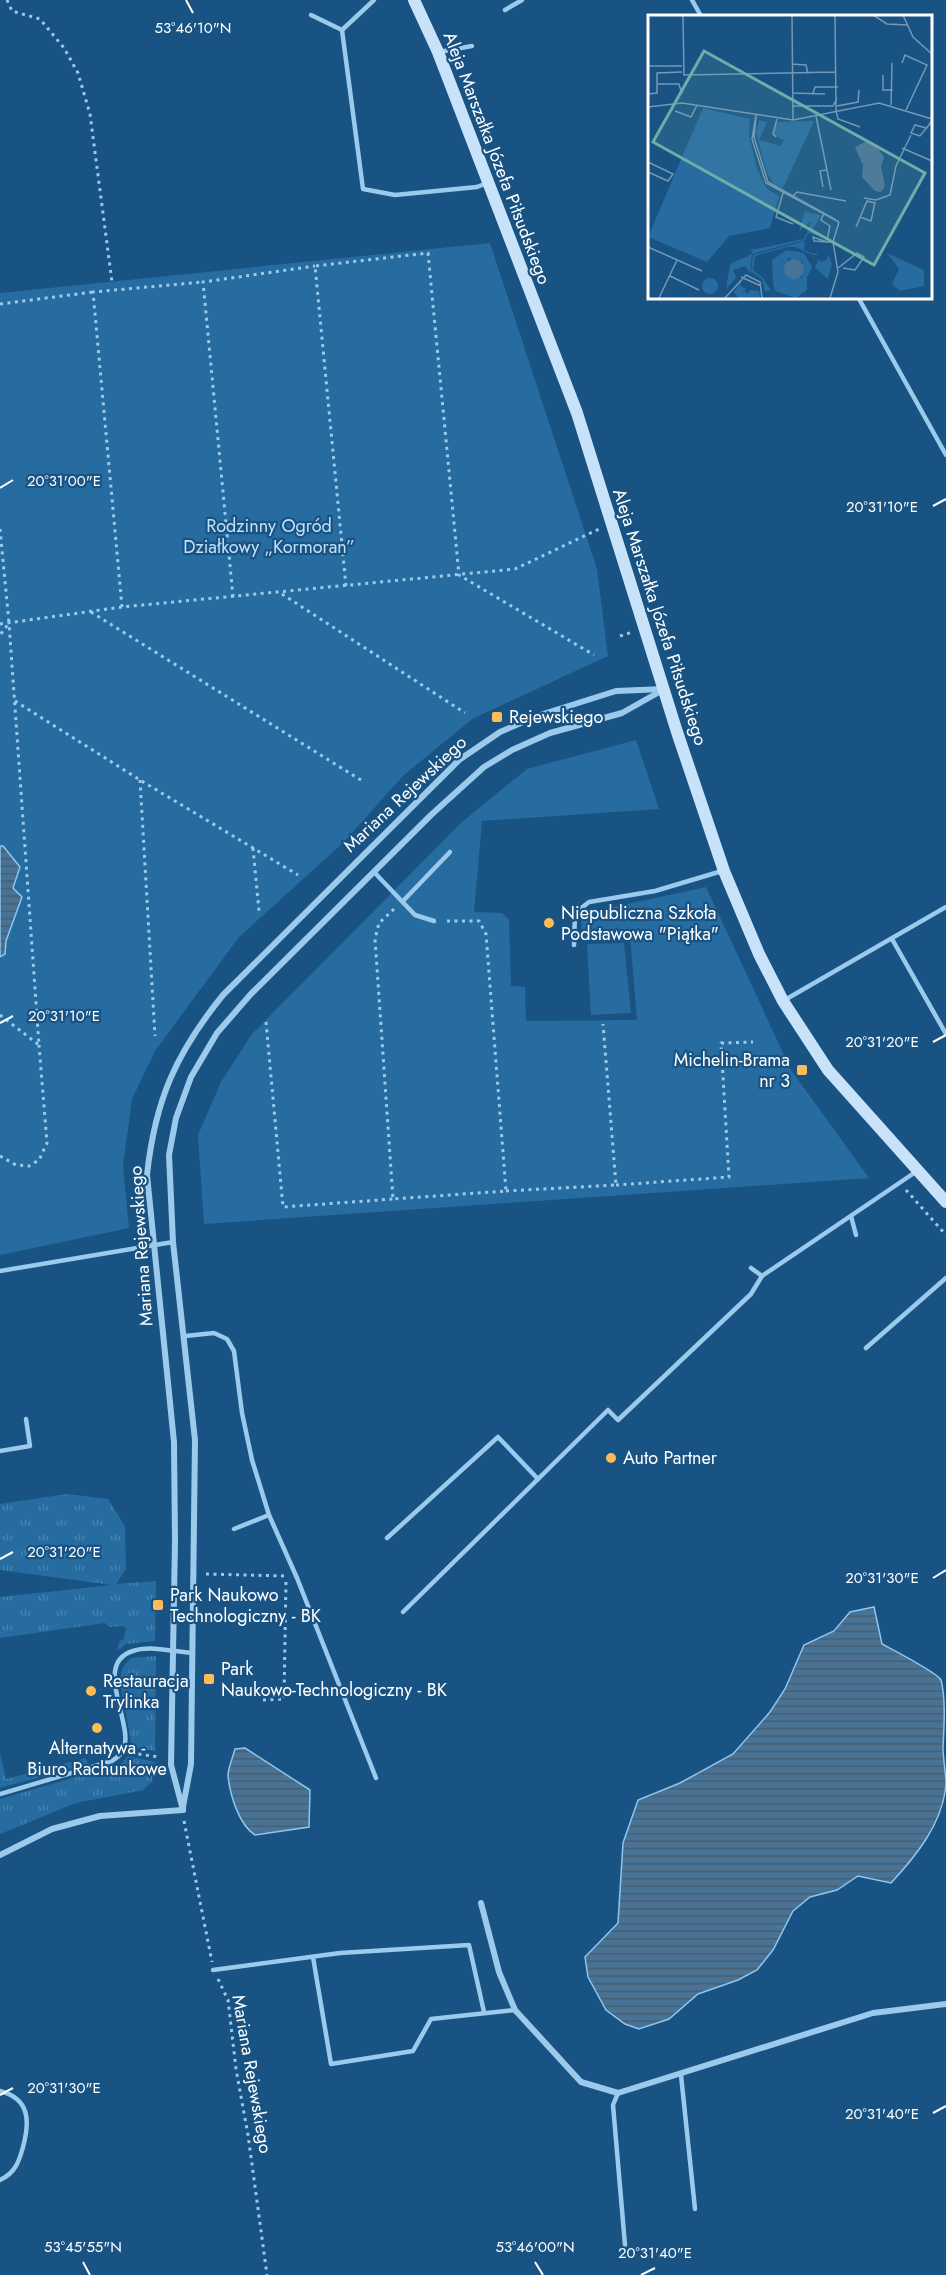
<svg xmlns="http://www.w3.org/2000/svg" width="946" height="2275" viewBox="0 0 946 2275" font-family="Jost,sans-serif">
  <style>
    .grass { fill: url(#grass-tufts) }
    .green { fill: #266ca1 }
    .water { fill: url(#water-rules); stroke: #8ec6ef; stroke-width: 1.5 }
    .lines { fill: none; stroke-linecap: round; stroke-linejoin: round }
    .path { stroke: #9ccaec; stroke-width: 3; stroke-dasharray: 3 4.5; stroke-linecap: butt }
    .lane { stroke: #9ccaec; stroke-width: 4.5 }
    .street { stroke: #9ccaec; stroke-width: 6 }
    .secondary { stroke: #c8e3f9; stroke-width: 12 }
    .ticks { fill: none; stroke: #fff; stroke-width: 2 }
    .poi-dot { fill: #ffbb57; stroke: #185383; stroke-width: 2 }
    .labels { text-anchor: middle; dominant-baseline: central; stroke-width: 4.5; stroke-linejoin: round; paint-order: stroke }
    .street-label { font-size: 18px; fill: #fff; stroke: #185383 }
    .park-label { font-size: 18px; fill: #c1e1f9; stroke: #185383 }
    .poi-label { font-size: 18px; fill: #fff; stroke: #185383; text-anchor: start }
    .inset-road { fill: none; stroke: #7498b5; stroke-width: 1.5 }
    .view { fill: #6fada8; fill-opacity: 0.15; stroke: #6fada8; stroke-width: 3 }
    .inset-edge { fill: none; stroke: #fff; stroke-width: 3 }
    .ticks-label { font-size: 15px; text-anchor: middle; fill: #fff; stroke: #185383; stroke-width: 4.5; stroke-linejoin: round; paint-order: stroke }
  </style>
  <defs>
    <pattern id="grass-tufts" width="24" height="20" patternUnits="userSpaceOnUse" patternTransform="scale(1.5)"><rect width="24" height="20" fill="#266ca1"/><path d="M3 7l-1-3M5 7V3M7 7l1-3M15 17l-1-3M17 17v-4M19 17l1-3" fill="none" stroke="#4782af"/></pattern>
    <pattern id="water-rules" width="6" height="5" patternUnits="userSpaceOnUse" patternTransform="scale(1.5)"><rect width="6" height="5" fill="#477397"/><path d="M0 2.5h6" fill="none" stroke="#4a5c6a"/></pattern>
  </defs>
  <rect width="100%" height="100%" fill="#185383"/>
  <!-- grass -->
  <g class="grass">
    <path d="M67 1494 108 1499 125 1526 126 1569 116 1584 156 1581 155 1641 126 1644 117 1651 119 1642 124 1638 126 1628 122 1626 109 1627 105 1623 0 1638V1597L112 1585 0 1570V1504Z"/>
    <path d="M156 1656 155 1751 131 1747C131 1726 118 1691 121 1674 122 1667 126 1663 131 1658Z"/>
    <path d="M0 1753 6 1779 86 1758 88 1764 0 1788Z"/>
    <path d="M128 1756 155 1762 152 1782 143 1790 76 1803 0 1834V1799L121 1764Z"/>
  </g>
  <!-- green -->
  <g class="green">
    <path d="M490 243 597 569 608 656 472 719 403 776 343 843 239 937 155 1051 132 1099 123 1166 129 1228 0 1255V293Z"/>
    <path d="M636 740 659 809 482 821 474 912 502 913 509 919 511 986 525 987 526 1021 637 1020 630 936 582 938 581 914 706 887 791 1070 869 1178 204 1224 198 1135 221 1082 252 1034 462 822 527 769Z"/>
    <path d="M624 943 631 1013 591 1015 587 944Z"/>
  </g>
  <!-- water -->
  <g class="water">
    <path d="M0 846H3L20 867 13 888 22 897 6 941 5 954 0 957Z"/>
    <path d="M874 1607 882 1644C893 1650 936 1672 941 1680 946 1699 944 1727 943 1747 943 1760 946 1772 946 1784 943 1823 916 1856 891 1883L858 1876 837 1890 810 1897 793 1911 773 1950 757 1970 738 1980 698 1994 669 2019 639 2029 625 2024 606 2010 588 1977 585 1957 618 1923 623 1843 638 1800 680 1783 733 1754 770 1712 785 1689 804 1645 834 1631 850 1612Z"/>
    <path d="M245 1748 310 1790 309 1827 255 1835C239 1825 230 1795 228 1776 228 1768 233 1757 235 1749Z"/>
  </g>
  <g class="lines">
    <!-- path -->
    <g class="path">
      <path d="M7 0 12 11 40 19 64 48 78 73 90 114 112 282"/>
      <path d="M0 304 93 292"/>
      <path d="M0 529 9 623 0 635"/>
      <path d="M346 586 315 266 428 253 459 575 594 655"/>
      <path d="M282 594 465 713"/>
      <path d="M233 597 203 282 315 266"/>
      <path d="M122 607 93 292 203 282"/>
      <path d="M91 612 364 782"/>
      <path d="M0 624 122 607 515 569 599 529"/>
      <path d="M656 625 669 620"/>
      <path d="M620 636 633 632"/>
      <path d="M15 701 140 780 298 875"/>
      <path d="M140 780 155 1036"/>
      <path d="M253 848 259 911"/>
      <path d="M394 909 379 923 375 939 393 1199 506 1191 486 934 479 921H445"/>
      <path d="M0 1015 39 1045 9 623"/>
      <path d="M266 1022 283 1207 393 1199"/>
      <path d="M0 1156 16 1165 29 1166 39 1160 47 1143 39 1045"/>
      <path d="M616 1185 729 1177 721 1043 753 1042"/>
      <path d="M906 1190 946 1235"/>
      <path d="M506 1191 616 1185 603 1024"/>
      <path d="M206 1574 286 1576"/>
      <path d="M263 1700 284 1699 286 1581"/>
      <path d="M131 1753 159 1757"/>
      <path d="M184 1821 212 1962"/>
      <path d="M218 1979 228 2000 236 2069 248 2135 267 2275"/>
    </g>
    <!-- lane -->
    <g class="lane">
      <path d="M692 0 701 16"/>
      <path d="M505 10 522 0"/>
      <path d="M311 15 342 30"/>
      <path d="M342 30 363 189 395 195 477 187 487 183"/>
      <path d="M342 30 374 0"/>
      <path d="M439 52 472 46"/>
      <path d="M858 297 946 455"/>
      <path d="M374 872 415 915 434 921"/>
      <path d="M403 901 450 852"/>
      <path d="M892 939 946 1034"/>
      <path d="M574 945 575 913 589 902 655 891 722 871"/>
      <path d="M783 1001 946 907"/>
      <path d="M851 1216 856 1235"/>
      <path d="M751 1268 762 1276"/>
      <path d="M0 1271 173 1242"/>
      <path d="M185 1336 214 1333 227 1339 234 1351 242 1413 252 1460 269 1515 297 1578 376 1778"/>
      <path d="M866 1348 946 1278"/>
      <path d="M0 1451 30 1446 26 1419"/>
      <path d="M234 1529 269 1515"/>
      <path d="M387 1538 498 1437 538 1479"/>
      <path d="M403 1612 608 1410 618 1420 751 1294 762 1276 917 1171"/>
      <path d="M0 1794 112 1761C115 1759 120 1755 122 1752 138 1729 90 1664 133 1651 151 1645 175 1652 193 1653"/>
      <path d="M313 1957 331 2064 413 2051 431 2019 515 2010"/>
      <path d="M213 1970 340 1953 469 1945 484 2012"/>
      <path d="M681 2075 695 2209"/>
      <path d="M0 2091C30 2099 30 2121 23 2147 19 2162 15 2173 0 2180"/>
      <path d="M618 2093 613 2105 625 2245"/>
    </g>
    <!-- street -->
    <g class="street">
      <path d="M183 1807 191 1764 195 1440 173 1242 169 1155 176 1118 191 1077 217 1033 250 995 431 815 484 767 512 750 550 733 622 713 661 691"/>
      <path d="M183 1810 171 1765 175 1541 174 1442 147 1175C155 1100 176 1053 223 995L459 760 500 732 537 716 616 691 664 689"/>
      <path d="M0 1855 52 1829 100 1816 183 1810"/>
      <path d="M481 1903 499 1972 515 2010 581 2082 618 2093 873 2013 946 2004"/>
    </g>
    <!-- secondary -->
    <path class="secondary" d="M414 0 438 52 577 413 677 732 724 871 759 954 783 1001 828 1070 946 1202"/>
  </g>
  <!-- ticks -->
  <path class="ticks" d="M186 0 193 13M0 488 13 480M933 506 946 499M0 1023 13 1016M933 1042 946 1035M0 1559 13 1552M933 1578 946 1570M0 2095 13 2088M933 2113 946 2106M83 2262 90 2275M535 2262 543 2275M641 2275 655 2268"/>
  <!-- markers -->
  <g class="poi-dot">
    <rect x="491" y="711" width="12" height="12" rx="3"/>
    <circle cx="549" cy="923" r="6"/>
    <rect x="796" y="1064" width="12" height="12" rx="3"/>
    <circle cx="611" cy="1458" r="6"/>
    <rect x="152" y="1599" width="12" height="12" rx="3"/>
    <rect x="203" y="1673" width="12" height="12" rx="3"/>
    <circle cx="91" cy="1691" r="6"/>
    <circle cx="97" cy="1728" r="6"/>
  </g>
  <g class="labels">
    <!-- street labels -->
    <g class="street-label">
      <text transform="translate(497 158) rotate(69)">Aleja Marszałka Józefa Piłsudskiego</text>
      <text transform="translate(660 617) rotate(72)">Aleja Marszałka Józefa Piłsudskiego</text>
      <text transform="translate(405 794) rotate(-43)">Mariana Rejewskiego</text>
      <text transform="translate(141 1246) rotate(-94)">Mariana Rejewskiego</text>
      <text transform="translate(252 2074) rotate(80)">Mariana Rejewskiego</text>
    </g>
    <!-- park labels -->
    <g class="park-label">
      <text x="269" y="526">Rodzinny Ogród<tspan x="269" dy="21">Działkowy „Kormoran”</tspan></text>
    </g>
    <!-- poi labels -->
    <g class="poi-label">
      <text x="509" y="717">Rejewskiego</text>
      <text x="561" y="913">Niepubliczna Szkoła<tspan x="561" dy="21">Podstawowa "Piątka"</tspan></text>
      <text x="790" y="1060" text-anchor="end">Michelin-Brama<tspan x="790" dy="21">nr 3</tspan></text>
      <text x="623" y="1458">Auto Partner</text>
      <text x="170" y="1595">Park Naukowo<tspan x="170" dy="21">Technologiczny - BK</tspan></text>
      <text x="221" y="1669">Park<tspan x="221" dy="21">Naukowo-Technologiczny - BK</tspan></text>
      <text x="103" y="1681">Restauracja<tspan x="103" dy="21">Trylinka</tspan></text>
      <text x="97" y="1748" text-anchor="middle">Alternatywa -<tspan x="97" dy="21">Biuro Rachunkowe</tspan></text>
    </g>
  </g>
  <!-- overview -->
  <g transform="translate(648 15)">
    <rect width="284" height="284" fill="#185383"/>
    <path d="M157 197 173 200 164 216 171 221 160 218 157 225 104 239 102 258 97 251 85 255 88 263 78 274 82 249 104 239 103 235 156 224 164 205 151 216ZM157 226 156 235 165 239 169 238 170 228 169 240H164L148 232H139L107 241 105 255 115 263 128 283 122 275 117 277 114 264 103 257 105 240ZM139 235 156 238 164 252 159 262V275L148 283 127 276 125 268 124 245ZM140 243 155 247 154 263 143 260 138 252ZM180 239 184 248 180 264 167 253 171 243 172 247 179 244ZM94 264 92 271 98 274 93 280 98 276 100 280 101 275 111 276 112 283H90L86 277Z" fill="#266ca1" fill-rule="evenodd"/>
    <path d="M239 238 276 255V271L252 276 244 269 251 254ZM54 271a8 8 0 1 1 16 0a8 8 0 1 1-16 0Z" fill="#266ca1"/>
    <path d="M55 93 102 104 101 120 109 154 119 174 131 181 122 213 81 221 59 247 0 222ZM111 105 119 107 111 125 133 131 136 125 125 120 129 107 166 106 135 173 126 169 119 158 108 118Z" fill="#266ca1"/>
    <path d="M219 126 229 132 236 142 233 151 237 171 233 177 227 176 214 162 215 150 207 132ZM136 254a10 10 0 1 1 20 0a10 10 0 1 1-20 0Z" fill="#477397"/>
    <path class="inset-road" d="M35 0 36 60 187 57M144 0 145 105M187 0 188 96 190 104 212 112M225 0 239 9 259 10M255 0 265 22 284 39M254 48 257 40 279 50 258 95M144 49 158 50 160 59M0 51H34M235 60V75H245M10 69H31L34 79M144 78 177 79M165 78 167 72H190M0 79 9 78V58L34 57M243 90 244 48M144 91H185L189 83M189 91 210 87 211 75M0 92 34 88 145 105 231 88 284 104M27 96 43 102 49 90M108 100 104 124 118 168 191 207M168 101 183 175M108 102 106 122 120 167 188 205M278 113 267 110 263 118 272 121 281 110 284 104M0 119V138M128 122 125 119 129 104M254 133 284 146M0 147 25 159 20 166 0 157M175 172 172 156 178 155M135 178 128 202 145 209M145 181 149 177 198 186M216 183 228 185 242 180 248 151 263 120M176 198 173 205 182 211 179 225M212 202 223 206 227 187M208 212 219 186 227 188M179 227 165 222 166 226 179 227H185M0 232 54 256M190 253 209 238 216 242 207 255 195 253M22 261 51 275M93 262 113 271M11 283 29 245M77 283 98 260 112 267 114 283M182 283 190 257 185 227 191 207"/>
    <path class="view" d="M56 36 277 158 226 250 5 127Z"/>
    <rect width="284" height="284" class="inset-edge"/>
  </g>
  <g class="ticks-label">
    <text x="193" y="33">53°46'10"N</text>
    <text x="64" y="486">20°31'00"E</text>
    <text x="882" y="512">20°31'10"E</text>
    <text x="64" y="1021">20°31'10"E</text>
    <text x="882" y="1047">20°31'20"E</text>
    <text x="64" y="1557">20°31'20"E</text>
    <text x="882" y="1583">20°31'30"E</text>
    <text x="64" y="2093">20°31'30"E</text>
    <text x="882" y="2119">20°31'40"E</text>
    <text x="83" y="2252">53°45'55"N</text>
    <text x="535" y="2252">53°46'00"N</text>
    <text x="655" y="2258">20°31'40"E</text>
  </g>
</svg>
